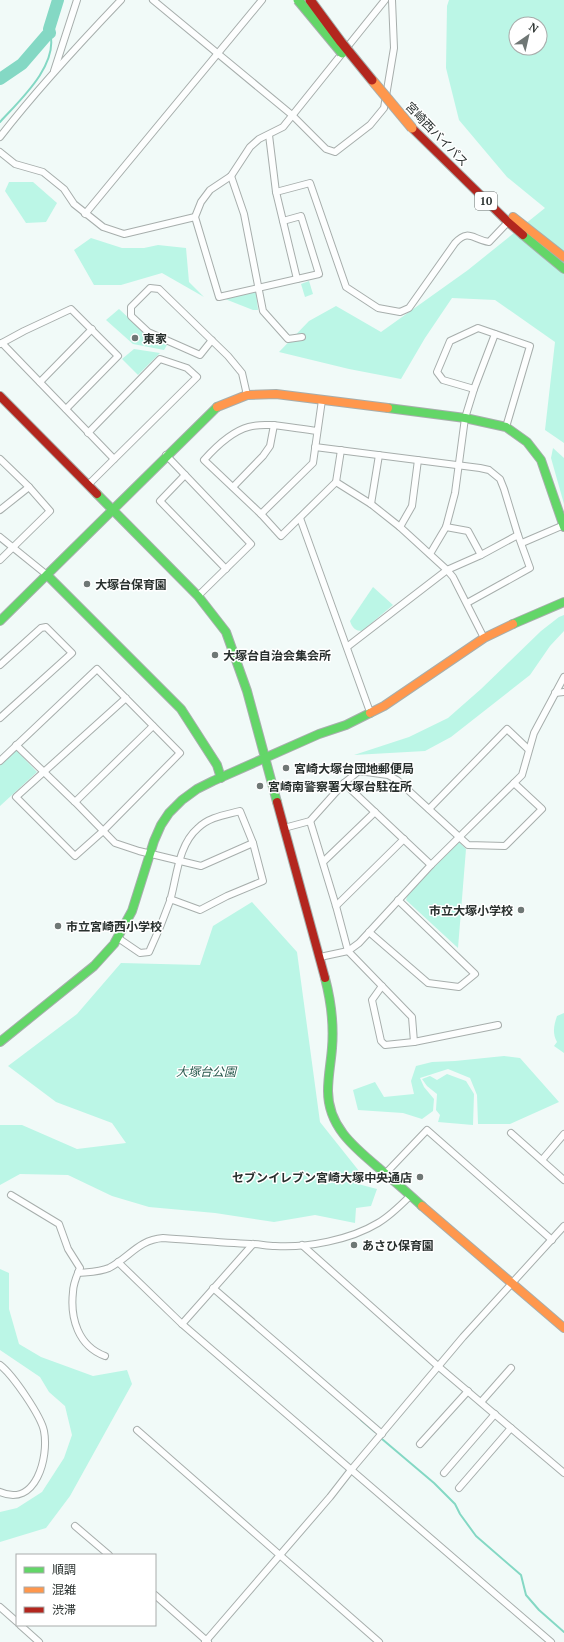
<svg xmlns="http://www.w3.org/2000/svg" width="564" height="1642" viewBox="0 0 564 1642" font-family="'PT Serif','Noto Sans JP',serif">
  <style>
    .green { fill: #bbf6e6; fill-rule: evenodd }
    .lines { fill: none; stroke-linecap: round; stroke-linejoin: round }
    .stream { stroke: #84d8c4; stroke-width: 2 }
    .river { stroke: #84d8c4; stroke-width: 12 }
    .street-casing { stroke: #a7aeac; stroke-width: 8 }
    .fast-casing { stroke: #a7aeac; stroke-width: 10 }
    .slow-casing { stroke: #a7aeac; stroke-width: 10 }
    .jam-casing { stroke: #a7aeac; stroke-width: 10 }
    .street { stroke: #fdfefe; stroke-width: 6 }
    .fast { stroke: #63d668; stroke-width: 8 }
    .slow { stroke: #ff974d; stroke-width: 8 }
    .jam { stroke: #b3261e; stroke-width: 8 }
    .fast-bridge-casing { stroke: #a7aeac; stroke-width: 11; stroke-linecap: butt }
    .slow-bridge-casing { stroke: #a7aeac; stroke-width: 11; stroke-linecap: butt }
    .jam-bridge-casing { stroke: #a7aeac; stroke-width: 11; stroke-linecap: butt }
    .fast-bridge { stroke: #63d668; stroke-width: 9 }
    .slow-bridge { stroke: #ff974d; stroke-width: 9 }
    .jam-bridge { stroke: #b3261e; stroke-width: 9 }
    .poi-dot { fill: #6f7775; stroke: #fff; stroke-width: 1.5 }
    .labels { text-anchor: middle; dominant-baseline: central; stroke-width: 3; stroke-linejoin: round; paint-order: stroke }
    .shield { fill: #fff; stroke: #696e6d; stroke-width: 1 }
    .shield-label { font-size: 11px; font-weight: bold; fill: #29302e }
    .street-label { font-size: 12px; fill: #29302e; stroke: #fff }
    .poi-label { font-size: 12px; font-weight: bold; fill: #29302e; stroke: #fff; text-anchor: start }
    .park-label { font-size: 12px; font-style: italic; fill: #28594d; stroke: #fff }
  </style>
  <rect width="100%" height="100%" fill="#f1faf8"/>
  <!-- green -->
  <g class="green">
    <path d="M449 0H564V443L545 430 555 342 495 300 452 298 425 338 401 379 349 369 279 352 309 321 336 306 381 332 468 270 545 208 507 177 459 120 446 68 447 6ZM516 24H540V48H516Z"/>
    <path d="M9 182H33L57 203 46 222 26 223 5 191Z"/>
    <path d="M91 238 122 248H144L158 245 186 248 189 282 204 297 162 273 121 285H94L74 250Z"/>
    <path d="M309 281 313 294 305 297 301 284Z"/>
    <path d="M256 292 258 310H253L225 299Z"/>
    <path d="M119 309 146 334 167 345 164 350 133 344 106 320Z"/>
    <path d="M134 349 160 353 138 375 122 359Z"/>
    <path d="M553 448 564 458V504L551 458Z"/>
    <path d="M373 587 393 605 362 631C356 631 352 628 350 621Z"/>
    <path d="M564 615V631L550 646 530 675 451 737 425 751 354 755 409 737 448 718 481 689 541 631 559 617Z"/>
    <path d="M16 750 37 772 0 806V764Z"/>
    <path d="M459 842 466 849 458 948 406 900 408 894Z"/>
    <path d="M252 902 297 952 320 1122 359 1171 358 1184 377 1189 371 1206 356 1208 355 1223 315 1215 274 1222 215 1213 149 1207 112 1196 68 1175 20 1174 0 1185V1125H22L77 1149 126 1143 112 1123 56 1102 8 1066 77 1014 121 963 200 965 213 926Z"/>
    <path d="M564 1013V1053L554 1046 557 1042C552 1033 554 1025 557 1016Z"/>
    <path d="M504 1056 520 1058 559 1102 510 1124H478L477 1095 470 1078 448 1069 420 1078 424 1087 434 1099 433 1111 422 1119 403 1113 358 1110 353 1090 375 1082 384 1097 414 1094 411 1081 416 1066 432 1062 455 1061Z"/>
    <path d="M447 1074 466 1081 474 1094 473 1125 438 1122 440 1115 436 1110 437 1094 427 1086 422 1079 430 1076 437 1080Z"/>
    <path d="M0 1269 9 1273V1309L19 1344 41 1357 93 1376 127 1370 132 1384 70 1496 46 1528 0 1542V1512L17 1508 42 1492 64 1458 72 1435 65 1406 49 1392 40 1377 0 1350Z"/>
  </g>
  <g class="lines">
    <!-- stream -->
    <g class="stream">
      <path d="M0 122C19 101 59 65 50 33"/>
      <path d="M361 1420 375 1432"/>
      <path d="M382 1439 434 1483 455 1504 460 1514 476 1536 521 1575 526 1595 539 1610 564 1632"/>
    </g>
    <!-- river -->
    <path class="river" d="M0 79 22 64 47 35 50 33 49 29 58 0"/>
    <!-- street casing -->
    <g class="street-casing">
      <g id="street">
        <path d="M153 0 292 115 326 149 335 152 370 125 384 108 394 48 392 0"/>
        <path d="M54 71 77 0"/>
        <path d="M269 135 276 192 297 279"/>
        <path d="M0 137C37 89 79 44 121 0"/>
        <path d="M0 152 15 164 43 172 64 189 74 204 103 227 124 234 195 217"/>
        <path d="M231 176 244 214 263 311 288 339 302 337"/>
        <path d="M276 192 310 183 346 287 378 308 400 312 409 308 455 243C469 228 473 240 489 242L509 221"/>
        <path d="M85 214 262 0"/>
        <path d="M283 221 301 216 319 274 219 297 195 217 201 202 210 190 231 176 250 147 259 139 283 127 385 0"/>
        <path d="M212 340 200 355 148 332 131 316V307L150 288 159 289 228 356 242 373 247 395"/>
        <path d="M2 343 114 459"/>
        <path d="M0 344 24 331 71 309 118 356 66 409"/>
        <path d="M40 382 92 329"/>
        <path d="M474 389 443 380 437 372 450 341 478 328 530 346 506 427"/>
        <path d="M317 431C261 424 245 414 204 460L261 514 313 463 322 400"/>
        <path d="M88 433 160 359 187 368 197 377 89 484"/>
        <path d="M315 447 480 468 489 470 500 479 504 489 518 535 530 568 467 603"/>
        <path d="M166 455 251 544 198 596"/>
        <path d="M0 459 29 487 50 511 0 560"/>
        <path d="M185 475 160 501 226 569"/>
        <path d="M336 482 371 504 400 527 447 570 453 577 484 638"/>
        <path d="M233 487 263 456 270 446 274 425"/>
        <path d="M371 504 379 455"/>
        <path d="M0 510 29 487"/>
        <path d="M261 514 281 536 336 482 341 450"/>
        <path d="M300 518 370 712"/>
        <path d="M400 527 412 506 418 460"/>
        <path d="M446 527 468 531 481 555"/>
        <path d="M0 537 47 575"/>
        <path d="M522 543 564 525"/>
        <path d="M430 554 446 527 455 493 465 418 474 389 495 334"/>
        <path d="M347 647 447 570 481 555 518 535"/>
        <path d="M0 665 41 628 46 627 72 653 0 718"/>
        <path d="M555 693 564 692"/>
        <path d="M16 745 75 802 115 843 139 851 201 866 253 843"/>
        <path d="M0 761 97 669C125 697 152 725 180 753L102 832 75 856 16 797 126 698"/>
        <path d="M344 783 431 865"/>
        <path d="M75 802 153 726"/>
        <path d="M429 809 507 729 528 749"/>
        <path d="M310 821 336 906 348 951 412 1017 414 1042"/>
        <path d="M284 828 310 821 344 783 359 771 388 775 397 780 468 845 505 846 542 809 514 783"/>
        <path d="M323 862 375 812"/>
        <path d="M336 906 404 839"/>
        <path d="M369 932 428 983 459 987 475 974 398 900"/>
        <path d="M118 938 140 953 149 952C157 935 164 918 170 901 177 877 178 845 198 828 209 817 225 815 240 811L253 843 263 881 227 896 200 910 170 899"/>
        <path d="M320 957 348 951 359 943 431 865 522 775 534 733 564 677"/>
        <path d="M382 986 372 1000 381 1041 385 1045 414 1042 498 1025"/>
        <path d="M511 1133 564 1180"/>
        <path d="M542 1160 564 1134"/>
        <path d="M385 1174 427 1130 552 1240"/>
        <path d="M11 1195 59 1224 68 1249 80 1268C77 1275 73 1284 73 1292 70 1318 78 1346 105 1356"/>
        <path d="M302 1245 439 1367 564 1473"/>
        <path d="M118 1262 182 1324 551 1642"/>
        <path d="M78 1273C88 1272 100 1272 109 1268 130 1257 138 1240 163 1238 193 1240 222 1243 251 1244 259 1244 267 1246 275 1246 307 1248 350 1240 378 1223 390 1216 400 1206 410 1196"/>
        <path d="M213 1288 382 1434"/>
        <path d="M182 1324 253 1244"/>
        <path d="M0 1365C13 1375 41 1416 44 1431 49 1457 36 1508 0 1492"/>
        <path d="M481 1402 511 1368"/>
        <path d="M137 1430 379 1642"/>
        <path d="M420 1444 468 1391"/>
        <path d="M444 1473 495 1414"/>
        <path d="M459 1488 511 1428"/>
        <path d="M75 1526 109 1555"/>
        <path d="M155 1595 208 1642"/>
        <path d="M0 1607 17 1622"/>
        <path d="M20 1625 39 1642"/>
        <path d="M205 1642 330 1497 351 1470 463 1337 564 1226"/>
      </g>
    </g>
    <!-- fast casing -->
    <g class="fast-casing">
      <g id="fast">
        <path d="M523 235 564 269"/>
        <path d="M388 408 465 418 506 427 527 442 541 460 564 527"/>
        <path d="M97 494 198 596 226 632 247 691 277 802"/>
        <path d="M47 575 181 709 217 765 221 778"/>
        <path d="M0 621 217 407"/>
        <path d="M513 624 564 602"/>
        <path d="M325 978C331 1001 334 1024 332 1048 331 1062 328 1076 328 1091 328 1127 355 1148 380 1169 394 1181 408 1193 422 1206"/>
        <path d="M0 1042 94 966 114 944 132 911 154 841 161 825 169 813 182 800 197 789 213 781 319 734 346 725 370 713"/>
      </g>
    </g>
    <!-- slow casing -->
    <g class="slow-casing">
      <g id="slow">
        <path d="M513 217 564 257"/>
        <path d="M217 407 247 395 276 394 388 408"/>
        <path d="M370 713 384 706 484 638 513 624"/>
        <path d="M422 1206 564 1328"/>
      </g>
    </g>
    <!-- jam casing -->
    <g class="jam-casing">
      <g id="jam">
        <path d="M412 128 508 222 523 235"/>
        <path d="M0 396 97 494"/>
        <path d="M277 802 325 978"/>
      </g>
    </g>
    <!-- street -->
    <use href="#street" class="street"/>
    <!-- fast -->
    <use href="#fast" class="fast"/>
    <!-- slow -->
    <use href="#slow" class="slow"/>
    <!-- jam -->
    <use href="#jam" class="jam"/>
    <!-- fast-bridge casing -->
    <g class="fast-bridge-casing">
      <path id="fast-bridge" d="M298 0 342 53"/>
    </g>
    <!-- slow-bridge casing -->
    <g class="slow-bridge-casing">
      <path id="slow-bridge" d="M372 80 412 128"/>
    </g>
    <!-- jam-bridge casing -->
    <g class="jam-bridge-casing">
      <path id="jam-bridge" d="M310 0 341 42 372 80"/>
    </g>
    <!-- fast-bridge -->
    <use href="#fast-bridge" class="fast-bridge"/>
    <!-- slow-bridge -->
    <use href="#slow-bridge" class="slow-bridge"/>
    <!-- jam-bridge -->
    <use href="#jam-bridge" class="jam-bridge"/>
  </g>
  <!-- markers -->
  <g class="poi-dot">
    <circle cx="135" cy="338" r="4"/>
    <circle cx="87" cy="584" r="4"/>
    <circle cx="215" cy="655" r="4"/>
    <circle cx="286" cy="768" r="4"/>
    <circle cx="260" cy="786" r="4"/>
    <circle cx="521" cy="910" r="4"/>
    <circle cx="58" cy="926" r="4"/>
    <circle cx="420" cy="1177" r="4"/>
    <circle cx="354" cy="1245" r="4"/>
  </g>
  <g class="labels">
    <!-- shield labels -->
    <rect class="shield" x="475" y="192" width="22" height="18" rx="3"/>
    <g class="shield-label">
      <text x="486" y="201">10</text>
    </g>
    <!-- street labels -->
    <g class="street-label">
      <text transform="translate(437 134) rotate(46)">宮崎西バイパス</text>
    </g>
    <!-- poi labels -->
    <g class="poi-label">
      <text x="143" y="338">東家</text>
      <text x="95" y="584">大塚台保育園</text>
      <text x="223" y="655">大塚台自治会集会所</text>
      <text x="294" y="768">宮崎大塚台団地郵便局</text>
      <text x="268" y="786">宮崎南警察署大塚台駐在所</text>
      <text x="513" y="910" text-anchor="end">市立大塚小学校</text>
      <text x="66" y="926">市立宮崎西小学校</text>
      <text x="412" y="1177" text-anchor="end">セブンイレブン宮崎大塚中央通店</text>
      <text x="362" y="1245">あさひ保育園</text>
    </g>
    <!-- park labels -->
    <g class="park-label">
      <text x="206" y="1071">大塚台公園</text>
    </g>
  </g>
  <!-- legend -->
  <rect x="16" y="1554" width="140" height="72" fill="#ffffff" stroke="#a9acab"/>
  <rect x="24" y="1567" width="20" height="6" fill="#63d668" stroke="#a9acab"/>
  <text x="52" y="1574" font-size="12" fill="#29302e">順調</text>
  <rect x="24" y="1587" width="20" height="6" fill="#ff974d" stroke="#a9acab"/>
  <text x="52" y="1594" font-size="12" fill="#29302e">混雑</text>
  <rect x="24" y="1607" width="20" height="6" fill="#b3261e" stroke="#a9acab"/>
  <text x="52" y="1614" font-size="12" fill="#29302e">渋滞</text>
  <!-- north arrow -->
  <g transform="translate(528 36) rotate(34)"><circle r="19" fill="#ffffff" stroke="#a9acab"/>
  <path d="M0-3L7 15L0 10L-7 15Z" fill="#6f7775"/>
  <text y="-6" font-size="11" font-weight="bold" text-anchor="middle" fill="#29302e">N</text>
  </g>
</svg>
